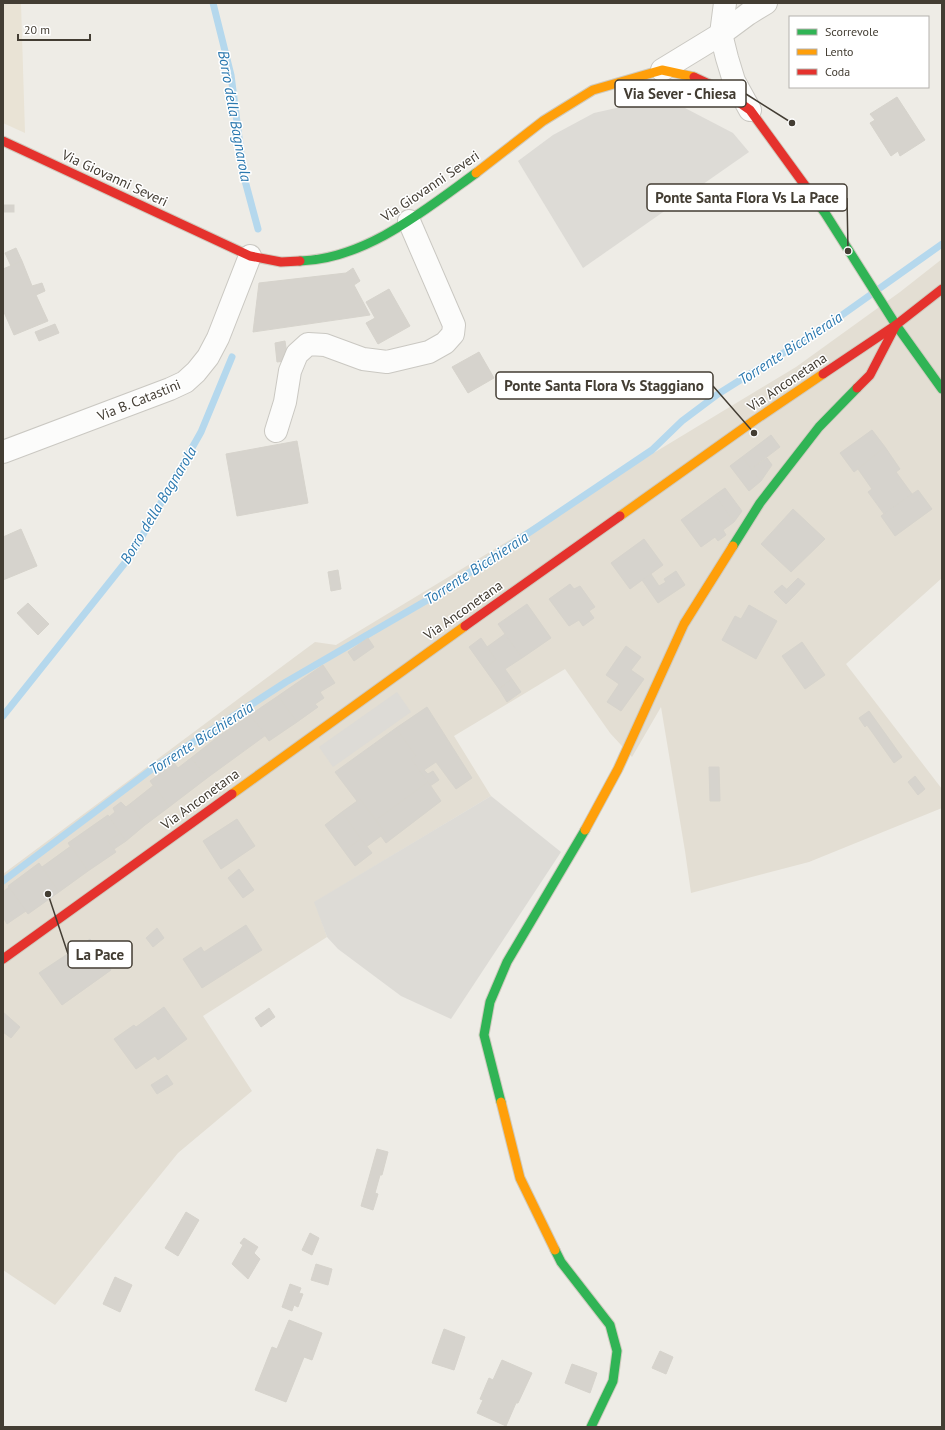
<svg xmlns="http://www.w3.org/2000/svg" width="945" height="1430" viewBox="0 0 945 1430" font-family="'PT Sans',sans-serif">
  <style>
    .residential { fill: #e3ded3 }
    .education { fill: #e9e3d5 }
    .parking { fill: #dddbd6 }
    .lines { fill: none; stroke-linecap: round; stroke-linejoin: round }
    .stream { stroke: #b5d8ed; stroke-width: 7 }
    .building { fill: #d6d3cd; stroke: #d6d3cc }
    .street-casing { stroke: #cac8c2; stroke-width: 24 }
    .fast-casing { stroke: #cfcabe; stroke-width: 11 }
    .slow-casing { stroke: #cfcabe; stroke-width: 11 }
    .jam-casing { stroke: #cfcabe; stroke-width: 11 }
    .street { stroke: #fcfcfb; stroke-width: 22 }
    .fast { stroke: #30b455; stroke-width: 9 }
    .slow { stroke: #ff9f0a; stroke-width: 9 }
    .jam { stroke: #e5322d; stroke-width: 9 }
    .labels { text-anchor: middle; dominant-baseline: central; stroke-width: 3; stroke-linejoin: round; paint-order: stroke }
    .street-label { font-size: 14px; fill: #433d33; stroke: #fff }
    .water-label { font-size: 15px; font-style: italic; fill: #2c79af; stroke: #fff }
    .leader { fill: none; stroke: #433d33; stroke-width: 1.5 }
    .callout-dot { fill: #433d33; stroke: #fff; stroke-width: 1.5 }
    .callout { fill: #fff; stroke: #433d33; stroke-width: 1.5 }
    .callout-label { font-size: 15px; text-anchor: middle; font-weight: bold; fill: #433d33 }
  </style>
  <rect width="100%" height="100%" fill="#eeece6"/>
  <!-- residential -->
  <path class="residential" d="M942 259V578L846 664 942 789V808L809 862 691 893 685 851 661 707 632 757 610 733 565 669 454 736 491 796 315 902 327 937 203 1016 252 1091 178 1153 55 1305 3 1270V874L315 642 336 645 796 367 900 292Z"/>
  <!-- education -->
  <path class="education" d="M3 3H21L25 133 3 123Z"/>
  <!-- parking -->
  <g class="parking">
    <path d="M643 102 685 108 733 133 749 152 583 268 518 161 553 135 594 113Z"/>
    <path d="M397 692 411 712 333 767 319 747Z"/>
    <path d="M491 796 561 852 451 1019 401 996 338 949 327 937 314 902Z"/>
  </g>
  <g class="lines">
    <!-- stream -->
    <g class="stream">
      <path d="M213 3 231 75 244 177 258 229"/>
      <path d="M3 716 132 554 201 432 232 357"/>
      <path d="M3 881 152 769 286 682 436 595 652 450 682 421 718 394 828 325 942 244"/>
    </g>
  </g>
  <!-- building -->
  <g class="building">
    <path d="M897 97 925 140 900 156 898 151 891 156 870 123 875 120 870 114Z"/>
    <rect x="3" y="205" width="11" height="7"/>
    <path d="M16 248 22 261 11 266 5 253Z"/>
    <path d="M22 261 32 286 42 283 45 291 36 295 48 321 14 335 3 310V269Z"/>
    <path d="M353 268 360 281 354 285 370 315 253 332 259 283 346 273Z"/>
    <path d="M389 289 410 326 378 344 366 323 375 318 366 302Z"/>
    <path d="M55 324 59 333 39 341 35 332Z"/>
    <path d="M285 341 287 354H284L285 361 277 362 275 343Z"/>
    <path d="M479 352 494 378 468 393 452 367Z"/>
    <path d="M872 430 885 447 854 472 840 453Z"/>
    <path d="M771 435 780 447 751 469 742 457Z"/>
    <path d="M297 441 308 503 237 516 226 454Z"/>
    <path d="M885 447 900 469 896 472 912 494 884 514 868 492 872 489 858 469Z"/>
    <path d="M742 457 761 481 749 491 730 466Z"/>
    <path d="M767 458 772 465 761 481 751 469Z"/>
    <path d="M725 488 742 511 734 522 715 495Z"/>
    <path d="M918 490 932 509 895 536 881 516Z"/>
    <path d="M715 495 734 522 723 530 726 535 718 541 715 537 701 547 681 520Z"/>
    <path d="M793 509 825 539 791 572 761 544Z"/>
    <path d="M21 529 37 566 3 580V537Z"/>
    <path d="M644 539 663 565 630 589 611 563Z"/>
    <path d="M338 570 341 589 331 591 328 572Z"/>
    <path d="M676 571 685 585 658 603 642 580 651 574 659 586 666 582 664 579Z"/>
    <path d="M798 578 805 584 794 596 787 589Z"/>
    <path d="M570 584 574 589 580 586 595 607 589 611 594 618 583 626 579 620 569 626 549 599Z"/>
    <path d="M782 585 794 596 786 604 774 592Z"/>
    <path d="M28 603 49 624 38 635 17 613Z"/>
    <path d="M527 604 551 638 522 658 498 624Z"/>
    <path d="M749 605 777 621 756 659 722 640 735 616 741 619Z"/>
    <path d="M505 634 522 658 505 669 512 679 499 689 484 668 496 660 487 647Z"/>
    <path d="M368 638 374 647 354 661 348 652Z"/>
    <path d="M481 638 496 660 484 668 469 647Z"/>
    <path d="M802 642 825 675 805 689 782 656Z"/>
    <path d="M626 646 641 657 631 670 644 679 621 711 607 702 619 684 606 675Z"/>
    <path d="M323 665 335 683 320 692 324 698 315 704 318 707 297 722 278 696Z"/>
    <path d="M512 679 521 692 507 702 499 689Z"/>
    <path d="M278 696 297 722 269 741 250 715Z"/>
    <path d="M427 707 472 778 456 789 436 762 424 770 428 774 433 771 439 780 430 786 411 759 416 756 396 728Z"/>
    <path d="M869 711 902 757 894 763 867 725 865 727 859 718Z"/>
    <path d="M250 715 266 735 207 778 191 758 219 736Z"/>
    <path d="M396 728 416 756 411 759 428 782 376 820 360 799 357 801 335 772Z"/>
    <path d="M191 758 207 778 169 807 150 781 174 763 178 768Z"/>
    <path d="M709 767H719L720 801H710Z"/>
    <path d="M915 776 925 789 918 795 908 782Z"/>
    <path d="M428 782 441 801 386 843 381 836 385 833 376 820Z"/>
    <path d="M154 785 169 807 145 825 130 804Z"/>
    <path d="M360 799 385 833 366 847 342 812Z"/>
    <path d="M121 802 126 807 130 804 145 825 126 841 109 817 115 812 113 808Z"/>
    <path d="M342 812 361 839 344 851 325 825Z"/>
    <path d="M108 815 120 833 108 841 116 852 88 871 68 843Z"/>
    <path d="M237 819 255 846 221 869 203 841Z"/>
    <path d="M120 833 126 841 114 849 108 841Z"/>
    <path d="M361 839 372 853 355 866 344 851Z"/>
    <path d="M71 846 88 871 59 892 42 867Z"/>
    <path d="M39 863 59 892 28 914 8 886Z"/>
    <path d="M239 869 254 890 243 898 228 878Z"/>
    <path d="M9 887 26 911 14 919 3 903V892Z"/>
    <path d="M3 903 14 919 7 924 3 917Z"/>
    <path d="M246 925 262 950 202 988 183 959 201 947 204 952Z"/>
    <path d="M157 928 164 938 153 947 146 938Z"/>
    <path d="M90 939 111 970 62 1005 39 973Z"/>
    <path d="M164 1007 187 1039 158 1060 155 1056 136 1069 114 1039 134 1025 136 1027Z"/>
    <path d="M269 1008 275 1017 261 1027 255 1018Z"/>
    <path d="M3 1012 20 1027 11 1038 3 1032Z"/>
    <path d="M167 1075 173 1084 157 1094 151 1085Z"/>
    <path d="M377 1149 388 1152 382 1175H380L375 1193 378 1194 373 1210 361 1206Z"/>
    <path d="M186 1212 199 1220 178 1256 165 1248Z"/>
    <path d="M310 1233 319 1238 312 1255 302 1250Z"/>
    <path d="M244 1238 258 1247 254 1253 260 1259 248 1279 232 1264 243 1245 240 1243Z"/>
    <path d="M316 1264 332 1269 328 1285 311 1280Z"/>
    <path d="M115 1277 132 1285 120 1312 103 1304Z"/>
    <path d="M290 1284 301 1288 299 1293 303 1294 298 1307 294 1305 292 1311 282 1307Z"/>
    <path d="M289 1320 322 1333 312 1360 304 1357 286 1402 255 1390 272 1347 277 1349Z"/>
    <path d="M444 1329 465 1337 454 1370 432 1363Z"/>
    <path d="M660 1351 673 1357 666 1374 652 1368Z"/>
    <path d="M502 1360 532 1373 518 1403H516L506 1426 477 1413 483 1400 480 1399 489 1378 493 1380Z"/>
    <path d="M572 1364 597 1373 590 1393 565 1383Z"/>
  </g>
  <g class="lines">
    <!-- street casing -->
    <g class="street-casing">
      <g id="street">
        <path d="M725 3 721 34 727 58 734 81 750 110"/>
        <path d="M662 70 721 34 748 14 766 3"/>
        <path d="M276 431 285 402 290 371 297 354 308 344 325 345 363 359 387 362 429 352 445 343 453 334 454 325 409 221"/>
        <path d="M3 452 170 389 185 382 196 372 208 357 218 338 250 256"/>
      </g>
    </g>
    <!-- fast casing -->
    <g class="fast-casing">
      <g id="fast">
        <path d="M809 191 825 213 896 325 942 389"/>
        <path d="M300 261C366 259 425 210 476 173"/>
        <path d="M733 546 760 503 819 427 857 388"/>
        <path d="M501 1102 484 1035 490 1002 507 962 585 830"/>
        <path d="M555 1250 561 1262 610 1325 617 1351 613 1381 591 1427"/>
      </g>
    </g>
    <!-- slow casing -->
    <g class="slow-casing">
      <g id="slow">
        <path d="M476 173 543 121 593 90 662 70 694 77"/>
        <path d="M620 516 755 420 823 374"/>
        <path d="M232 794 465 626"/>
        <path d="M585 830 618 769 684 624 733 546"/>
        <path d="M501 1102 520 1178 555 1250"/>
      </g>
    </g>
    <!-- jam casing -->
    <g class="jam-casing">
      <g id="jam">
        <path d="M694 77 720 89 750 110 809 191"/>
        <path d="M3 141 250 256 281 262 300 261"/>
        <path d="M823 374 896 325 942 289"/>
        <path d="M857 388 870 375 896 325"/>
        <path d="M465 626 620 516"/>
        <path d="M3 959 232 794"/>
      </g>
    </g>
    <!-- street -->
    <use href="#street" class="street"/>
    <!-- fast -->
    <use href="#fast" class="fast"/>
    <!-- slow -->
    <use href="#slow" class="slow"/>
    <!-- jam -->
    <use href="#jam" class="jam"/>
  </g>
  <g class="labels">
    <!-- street labels -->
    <g class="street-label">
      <text transform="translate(115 178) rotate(25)">Via Giovanni Severi</text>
      <text transform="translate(430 186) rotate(-34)">Via Giovanni Severi</text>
      <text transform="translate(787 382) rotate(-34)">Via Anconetana</text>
      <text transform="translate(139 400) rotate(-22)">Via B. Catastini</text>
      <text transform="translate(463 610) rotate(-35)">Via Anconetana</text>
      <text transform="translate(200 799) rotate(-36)">Via Anconetana</text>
    </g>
    <!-- water labels -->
    <g class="water-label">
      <text transform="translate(235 116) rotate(80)">Borro della Bagnarola</text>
      <text transform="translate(790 348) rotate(-33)">Torrente Bicchieraia</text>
      <text transform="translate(158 505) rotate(-59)">Borro della Bagnarola</text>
      <text transform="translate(476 568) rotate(-33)">Torrente Bicchieraia</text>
      <text transform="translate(201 738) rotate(-33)">Torrente Bicchieraia</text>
    </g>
  </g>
  <!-- callouts -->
  <path class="leader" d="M792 123L746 94M848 251L847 198M754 433L713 386M48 894L68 954"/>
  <g class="callout-dot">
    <circle cx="792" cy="123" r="4"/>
    <circle cx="848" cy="251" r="4"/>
    <circle cx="754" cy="433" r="4"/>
    <circle cx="48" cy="894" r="4"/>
  </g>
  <g class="callout">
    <rect x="615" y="80" width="131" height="27" rx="4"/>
    <rect x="647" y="184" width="200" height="27" rx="4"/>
    <rect x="496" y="372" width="217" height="27" rx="4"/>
    <rect x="68" y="941" width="64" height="27" rx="4"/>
  </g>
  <g class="callout-label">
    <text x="680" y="99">Via Sever - Chiesa</text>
    <text x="747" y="203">Ponte Santa Flora Vs La Pace</text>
    <text x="604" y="391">Ponte Santa Flora Vs Staggiano</text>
    <text x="100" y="960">La Pace</text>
  </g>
  <!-- border -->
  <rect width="945" height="1430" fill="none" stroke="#433d33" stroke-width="8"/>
  <!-- legend -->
  <rect x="789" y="16" width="140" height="72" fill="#ffffff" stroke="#b4b1ad"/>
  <rect x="797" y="29" width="20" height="6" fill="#30b455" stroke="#b4b1ad"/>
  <text x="825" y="36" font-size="12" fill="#433d33">Scorrevole</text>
  <rect x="797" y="49" width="20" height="6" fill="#ff9f0a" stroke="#b4b1ad"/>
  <text x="825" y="56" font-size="12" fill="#433d33">Lento</text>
  <rect x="797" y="69" width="20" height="6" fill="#e5322d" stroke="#b4b1ad"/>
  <text x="825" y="76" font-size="12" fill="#433d33">Coda</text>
  <!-- scale -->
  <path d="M18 34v6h72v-6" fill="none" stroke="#433d33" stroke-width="2"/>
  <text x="24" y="34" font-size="12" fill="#433d33" stroke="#ffffff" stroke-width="3" paint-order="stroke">20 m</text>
</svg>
